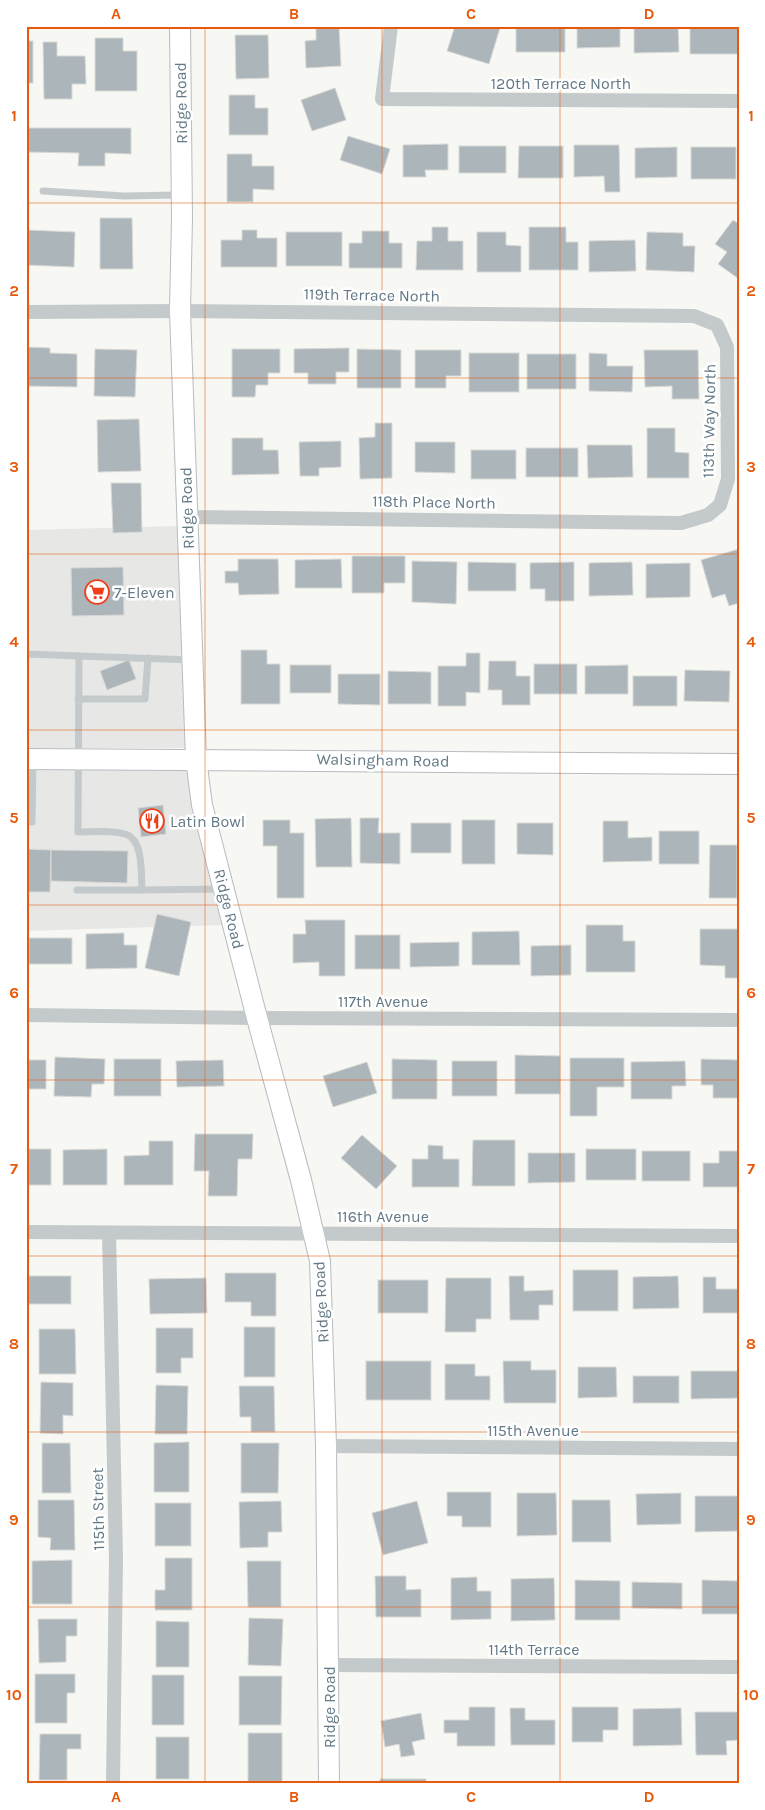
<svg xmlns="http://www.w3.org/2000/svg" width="765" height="1810" viewBox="0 0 765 1810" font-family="Karla,sans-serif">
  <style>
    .built { fill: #e7e8e6 }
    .building { fill: #acb6ba; stroke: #d8d8d6 }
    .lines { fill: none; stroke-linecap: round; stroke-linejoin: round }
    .secondary-casing { stroke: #b6bcc0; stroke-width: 22 }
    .lane { stroke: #c4c9cb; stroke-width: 7 }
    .street { stroke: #c4c9cb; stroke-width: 14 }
    .secondary { stroke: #fff; stroke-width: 20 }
    .grid { fill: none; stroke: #e8590c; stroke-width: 1; stroke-opacity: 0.55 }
    .labels { text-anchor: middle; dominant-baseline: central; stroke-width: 5; stroke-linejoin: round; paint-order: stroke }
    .street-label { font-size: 16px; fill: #637986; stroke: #fff }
    .poi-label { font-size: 16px; fill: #637986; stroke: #fff; text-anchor: start }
    .neatline { fill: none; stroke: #e8590c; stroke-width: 2 }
    .grid-label { font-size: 16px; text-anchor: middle; font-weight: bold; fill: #e8590c }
  </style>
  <rect width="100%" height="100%" fill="#f7f7f3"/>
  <!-- built -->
  <g class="built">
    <path d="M178 526 186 748H26V530Z"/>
    <path d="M26 769 188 770 223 925 26 931Z"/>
  </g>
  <!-- building -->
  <g class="building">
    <path d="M339 26 341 66 306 68 305 41 316 40V27Z"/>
    <path d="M455 26H493L500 28 489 64 447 51Z"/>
    <rect x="516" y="26" width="49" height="26"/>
    <path d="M577 26H620V47L577 48Z"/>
    <path d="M634 26H678L679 52 634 53Z"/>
    <rect x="690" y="26" width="49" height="28"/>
    <path d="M235 35H268L269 78 236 79Z"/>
    <path d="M95 38H123V51H137V91H95Z"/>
    <rect x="26" y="41" width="7" height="42"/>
    <path d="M43 42H57V56H85L86 84H72V99H44Z"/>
    <path d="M335 88 346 120 312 131 301 100Z"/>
    <path d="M229 95H255V108H268V135H229Z"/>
    <path d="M26 128H131V154L105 153V166H78L79 153 26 152Z"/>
    <path d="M348 136 390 149 382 174 340 160Z"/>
    <path d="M448 144V170H425L426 177H403V145Z"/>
    <path d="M574 145H619L620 192H605L604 176 574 177Z"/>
    <rect x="459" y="146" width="47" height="27"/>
    <path d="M519 146H563V178H518Z"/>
    <path d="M677 147V177L635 178V148Z"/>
    <rect x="691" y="147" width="45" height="32"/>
    <path d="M227 154H252V166H274V190L253 189V202H227Z"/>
    <path d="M100 218H132L133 269H100Z"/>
    <path d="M733 220 739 224V279L718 264 727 252 715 244Z"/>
    <path d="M432 227H448V241H463V270H416L417 241H432Z"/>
    <path d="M529 227H566V242H578V270H529Z"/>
    <path d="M26 230 75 232 74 267 26 265Z"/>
    <path d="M242 230H257V238H277V267H221V240H242Z"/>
    <path d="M362 231H389V243H402V268H349V243H362Z"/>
    <rect x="286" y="232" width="56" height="34"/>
    <path d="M477 232H506V245L521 246V272H477Z"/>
    <path d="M647 232 683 233V246H695L694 272 646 270Z"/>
    <path d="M635 240 636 271 589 272V241Z"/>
    <path d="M26 347 50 348V353L77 354V387L26 386Z"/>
    <path d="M349 348V372H336V384H308V373H294V349Z"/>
    <path d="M95 349 137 350 135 397 94 396Z"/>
    <path d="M232 349H280V373H268V385H256L255 397H232Z"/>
    <path d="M357 349 401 350V388H357Z"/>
    <path d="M415 350H461V376H446V388H415Z"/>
    <path d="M644 350H698L699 399H672V386L645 387Z"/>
    <rect x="469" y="353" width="50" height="39"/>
    <path d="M589 353 607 354V366H633L632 392 589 391Z"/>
    <rect x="527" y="354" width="49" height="35"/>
    <path d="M139 419 141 471 98 472 97 420Z"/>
    <path d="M375 423H392V478L360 479 359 438 375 437Z"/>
    <path d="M647 428H675V452L689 453V478H647Z"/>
    <path d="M232 438H263V450H278L279 474 232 475Z"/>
    <path d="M341 441V467L319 468V476H300L299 442Z"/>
    <path d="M415 442H455V473L415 472Z"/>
    <path d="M587 445H632L633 477 588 478Z"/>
    <rect x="526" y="448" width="52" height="29"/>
    <rect x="471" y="450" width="45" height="29"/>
    <path d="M111 483H141L142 532 113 533Z"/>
    <path d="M739 549V603L729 606 725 594 712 598 701 560Z"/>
    <path d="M352 556H405V583H384V593H352Z"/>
    <path d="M238 559H278L279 594 239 595 238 583H225V571H238Z"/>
    <path d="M341 559 342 588H295V560Z"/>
    <path d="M412 561 457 562 456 604 412 602Z"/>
    <path d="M468 562 516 563V591H468Z"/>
    <path d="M574 562V601H545V589H530V563Z"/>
    <path d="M632 562 633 595 589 596V563Z"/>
    <path d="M690 563V597L646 598V564Z"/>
    <path d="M123 567 124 615 72 616 71 568Z"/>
    <path d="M241 650H267V664H280V704H241Z"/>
    <path d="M466 653H480V693L466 692V706H438V666H466Z"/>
    <path d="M129 660 136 679 107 690 100 671Z"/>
    <path d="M489 661H516V676H530V705H502V690H488Z"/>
    <rect x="534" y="664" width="43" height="30"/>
    <rect x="290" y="665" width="41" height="28"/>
    <path d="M628 665V694H585V666Z"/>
    <path d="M685 670 730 671 729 702 684 701Z"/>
    <path d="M388 671 431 672V704H388Z"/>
    <path d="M338 674H380V705L338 704Z"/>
    <rect x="633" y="676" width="44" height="30"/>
    <path d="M163 805 166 834 141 837 138 808Z"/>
    <path d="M351 818 352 867H316L315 819Z"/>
    <path d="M360 818H379L378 833H400V864L360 863Z"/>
    <path d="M263 820H290V833H304V898H277V846H263Z"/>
    <rect x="462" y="820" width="33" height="44"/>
    <path d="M603 821H628V838L652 837V861L603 862Z"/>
    <rect x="411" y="823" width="40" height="30"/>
    <path d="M517 823H553V855L517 854Z"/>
    <rect x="659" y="831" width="40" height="33"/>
    <path d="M710 845H737V898H709Z"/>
    <path d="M26 849 51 850 50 892H26Z"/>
    <path d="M51 850 128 851 127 883 51 881Z"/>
    <path d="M157 914 191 922 179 976 145 968Z"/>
    <path d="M305 920H345V976H319V962L293 963V934H306Z"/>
    <path d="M586 925H623V941H635V972H586Z"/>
    <path d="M700 929H739V978H725V966L700 965Z"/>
    <path d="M519 931 520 965H472V932Z"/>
    <path d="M124 933V945H137V968L86 969V934Z"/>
    <rect x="355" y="935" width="45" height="34"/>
    <rect x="29" y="938" width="43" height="26"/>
    <path d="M459 942V966L410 967V943Z"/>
    <path d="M571 945V975L531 976V946Z"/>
    <path d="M515 1055 560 1056V1094H515Z"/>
    <path d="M55 1057 105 1059 104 1084H92L91 1097 54 1096Z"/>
    <path d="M570 1058H624V1087H597V1116H570Z"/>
    <rect x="114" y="1059" width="47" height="37"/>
    <path d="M392 1059 437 1060V1099H392Z"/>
    <path d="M701 1059 739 1060 738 1098H713V1085H701Z"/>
    <rect x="26" y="1060" width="20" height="29"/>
    <path d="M223 1060 224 1086 177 1087 176 1061Z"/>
    <rect x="452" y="1061" width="45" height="35"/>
    <path d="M685 1061 686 1086H672V1099H631V1062Z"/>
    <path d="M367 1062 377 1093 333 1107 323 1076Z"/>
    <path d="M195 1134H253L252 1159H238L237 1196H208L209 1171H194Z"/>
    <path d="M362 1135 397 1166 376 1189 341 1158Z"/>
    <path d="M473 1140H515V1186H472Z"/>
    <path d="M149 1141H173V1185H124V1156L149 1155Z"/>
    <path d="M428 1145 443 1146V1159H459V1187H412V1159H428Z"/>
    <rect x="26" y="1149" width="25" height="36"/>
    <path d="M107 1149V1185H63V1150Z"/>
    <rect x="586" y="1149" width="50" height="31"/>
    <rect x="642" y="1151" width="48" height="30"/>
    <path d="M719 1151H739V1187H703V1163H719Z"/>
    <path d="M528 1153H575V1182L528 1183Z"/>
    <rect x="573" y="1270" width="45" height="41"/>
    <path d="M225 1273H276V1316H251V1302H225Z"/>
    <rect x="26" y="1276" width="45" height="28"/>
    <path d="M509 1276H524V1291L553 1290V1305H539V1320H510Z"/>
    <path d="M678 1276 679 1308 633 1309V1277Z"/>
    <path d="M703 1277H716V1289H739V1313H703Z"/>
    <path d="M206 1278 207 1313 150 1314 149 1279Z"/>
    <path d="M446 1278H491V1319H476V1332H445Z"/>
    <rect x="378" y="1280" width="50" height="33"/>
    <rect x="244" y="1327" width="31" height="50"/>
    <path d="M156 1328H193V1358H181V1373H156Z"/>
    <path d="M39 1329H75L76 1374H39Z"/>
    <rect x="366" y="1361" width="65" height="39"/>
    <path d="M503 1361H531V1370H556V1403H504Z"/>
    <path d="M445 1364H475V1376H490V1400H445Z"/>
    <path d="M578 1367H616L617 1397 578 1398Z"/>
    <path d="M691 1371H739V1398L691 1399Z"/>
    <rect x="633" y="1376" width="46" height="27"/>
    <path d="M41 1382 73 1383V1416L63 1415V1434L40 1433Z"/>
    <path d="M156 1385 188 1386 187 1434H155Z"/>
    <path d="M239 1386H274L275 1432H251V1417H240Z"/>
    <path d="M189 1442V1492H154V1443Z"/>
    <path d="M42 1443H70L71 1493H42Z"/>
    <path d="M241 1443H279L278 1493H241Z"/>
    <path d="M447 1492H491V1527H462V1516H447Z"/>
    <path d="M517 1493H556L557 1535 517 1536Z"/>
    <path d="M681 1493V1524L637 1525 636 1494Z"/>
    <path d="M695 1496H739V1531L695 1532Z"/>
    <path d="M38 1500H74L75 1550H50L51 1538 38 1537Z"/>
    <path d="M572 1500H610L611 1542H572Z"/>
    <path d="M281 1501 282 1532H268V1547L240 1548 239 1502Z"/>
    <path d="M417 1501 428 1543 383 1555 372 1513Z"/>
    <rect x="155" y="1503" width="36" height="43"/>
    <path d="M165 1558H192V1610H155V1590H165Z"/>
    <path d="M72 1560V1604H32V1561Z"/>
    <path d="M247 1561H281V1607H248Z"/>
    <path d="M375 1576H406V1590L421 1589V1617H376Z"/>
    <path d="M477 1577V1591H491V1619L451 1620V1578Z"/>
    <path d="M554 1578 555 1620 511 1621V1579Z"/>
    <path d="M575 1580 620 1581V1620H575Z"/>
    <path d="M702 1580 739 1581V1614H702Z"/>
    <path d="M632 1582 682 1583V1609L632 1608Z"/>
    <path d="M249 1618 283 1619 281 1666 248 1665Z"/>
    <path d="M38 1619H77V1636H66V1662L39 1663Z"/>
    <path d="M156 1621 189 1622V1667H156Z"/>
    <path d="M35 1674H75V1693H67V1723H35Z"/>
    <rect x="152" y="1675" width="32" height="50"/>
    <path d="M239 1676H282L281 1725H239Z"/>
    <path d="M469 1707H495V1746H457V1733H444V1720H469Z"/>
    <path d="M572 1707H618V1730H603V1742H572Z"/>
    <path d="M510 1708H525V1720H555V1745H511Z"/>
    <path d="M681 1708 682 1745 633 1746V1709Z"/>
    <path d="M695 1712H739V1740L726 1741 727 1755H696Z"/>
    <path d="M421 1713 425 1739 412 1742 415 1755 401 1757 399 1744 385 1747 381 1721Z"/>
    <rect x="248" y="1733" width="34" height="50"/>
    <path d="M40 1734H81V1749H67V1780H39Z"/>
    <rect x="156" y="1737" width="33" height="42"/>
    <rect x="380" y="1779" width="46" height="5"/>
  </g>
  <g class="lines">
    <!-- secondary casing -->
    <g class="secondary-casing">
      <g id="secondary">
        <path d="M180 26 182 218 180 311 196 759 202 805 257 1018 301 1180 320 1261 326 1446 329 1784"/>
        <path d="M26 759 739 764"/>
      </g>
    </g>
    <!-- lane -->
    <g class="lane">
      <path d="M43 191 124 196 179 195"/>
      <path d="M26 654 79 656"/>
      <path d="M192 660 79 656 78 832C92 832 111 830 125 834 144 839 141 875 142 890L222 889"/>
      <path d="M78 699H145L148 658"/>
      <path d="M26 821 32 822 33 761"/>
      <path d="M77 890H142"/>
    </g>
    <!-- street -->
    <g class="street">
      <path d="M391 26 382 99 739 101"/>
      <path d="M26 312 180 311 694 316 717 325 727 347 728 479 720 505 708 515 681 523 188 517"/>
      <path d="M26 1015 257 1018 739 1020"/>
      <path d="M26 1232 739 1236"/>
      <path d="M109 1233 116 1558 113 1784"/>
      <path d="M326 1446 739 1449"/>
      <path d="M328 1665 739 1667"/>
    </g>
    <!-- secondary -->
    <use href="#secondary" class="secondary"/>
  </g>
  <!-- grid -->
  <path class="grid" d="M205 26V1784M382 26V1784M560 26V1784M26 203H739M26 378H739M26 554H739M26 730H739M26 905H739M26 1080H739M26 1256H739M26 1432H739M26 1607H739"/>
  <!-- icons -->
  <defs>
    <g id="supermarket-ring" transform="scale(1.25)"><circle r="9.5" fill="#fff" stroke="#ef3f1a" stroke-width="1.5"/><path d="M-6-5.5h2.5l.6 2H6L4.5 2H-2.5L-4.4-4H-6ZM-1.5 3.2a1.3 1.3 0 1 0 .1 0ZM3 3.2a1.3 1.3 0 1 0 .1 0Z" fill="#ef3f1a"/></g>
    <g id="restaurant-ring" transform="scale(1.25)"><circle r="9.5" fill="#fff" stroke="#ef3f1a" stroke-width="1.5"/><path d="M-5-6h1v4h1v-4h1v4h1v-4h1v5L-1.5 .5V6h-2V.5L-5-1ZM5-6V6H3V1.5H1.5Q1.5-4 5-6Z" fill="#ef3f1a"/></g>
  </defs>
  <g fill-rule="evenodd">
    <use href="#supermarket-ring" x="97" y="592"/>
    <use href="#restaurant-ring" x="152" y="821"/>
  </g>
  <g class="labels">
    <!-- street labels -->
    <g class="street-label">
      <text x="561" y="83">120th Terrace North</text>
      <text transform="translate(181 103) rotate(-91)">Ridge Road</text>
      <text transform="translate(372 295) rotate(1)">119th Terrace North</text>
      <text transform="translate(709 421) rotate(-89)">113th Way North</text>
      <text transform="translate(434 502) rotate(1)">118th Place North</text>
      <text transform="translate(187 508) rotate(-92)">Ridge Road</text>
      <text transform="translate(383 760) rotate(1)">Walsingham Road</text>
      <text transform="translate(229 909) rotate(76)">Ridge Road</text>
      <text x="383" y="1001">117th Avenue</text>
      <text x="383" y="1216">116th Avenue</text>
      <text transform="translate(321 1302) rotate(-93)">Ridge Road</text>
      <text x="533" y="1430">115th Avenue</text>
      <text transform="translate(98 1509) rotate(-91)">115th Street</text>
      <text x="534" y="1649">114th Terrace</text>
      <text transform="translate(329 1707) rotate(-90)">Ridge Road</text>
    </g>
    <!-- poi labels -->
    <g class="poi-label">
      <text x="114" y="592">7-Eleven</text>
      <text x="170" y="821">Latin Bowl</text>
    </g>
  </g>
  <!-- border -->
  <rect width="765" height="1810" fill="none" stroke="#ffffff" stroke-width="55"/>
  <rect x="28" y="28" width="710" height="1754" class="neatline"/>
  <g class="grid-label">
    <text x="116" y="19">A</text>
    <text x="294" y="19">B</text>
    <text x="471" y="19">C</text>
    <text x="649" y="19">D</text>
    <text x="14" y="121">1</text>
    <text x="751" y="121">1</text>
    <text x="14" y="296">2</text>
    <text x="751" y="296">2</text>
    <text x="14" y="472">3</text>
    <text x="751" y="472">3</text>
    <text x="14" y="647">4</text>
    <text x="751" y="647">4</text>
    <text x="14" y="823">5</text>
    <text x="751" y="823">5</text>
    <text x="14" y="998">6</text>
    <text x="751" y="998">6</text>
    <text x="14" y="1174">7</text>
    <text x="751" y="1174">7</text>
    <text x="14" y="1349">8</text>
    <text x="751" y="1349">8</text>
    <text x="14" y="1525">9</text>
    <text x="751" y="1525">9</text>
    <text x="14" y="1700">10</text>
    <text x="751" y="1700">10</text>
    <text x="116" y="1802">A</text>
    <text x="294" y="1802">B</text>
    <text x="471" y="1802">C</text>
    <text x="649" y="1802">D</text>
  </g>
</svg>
